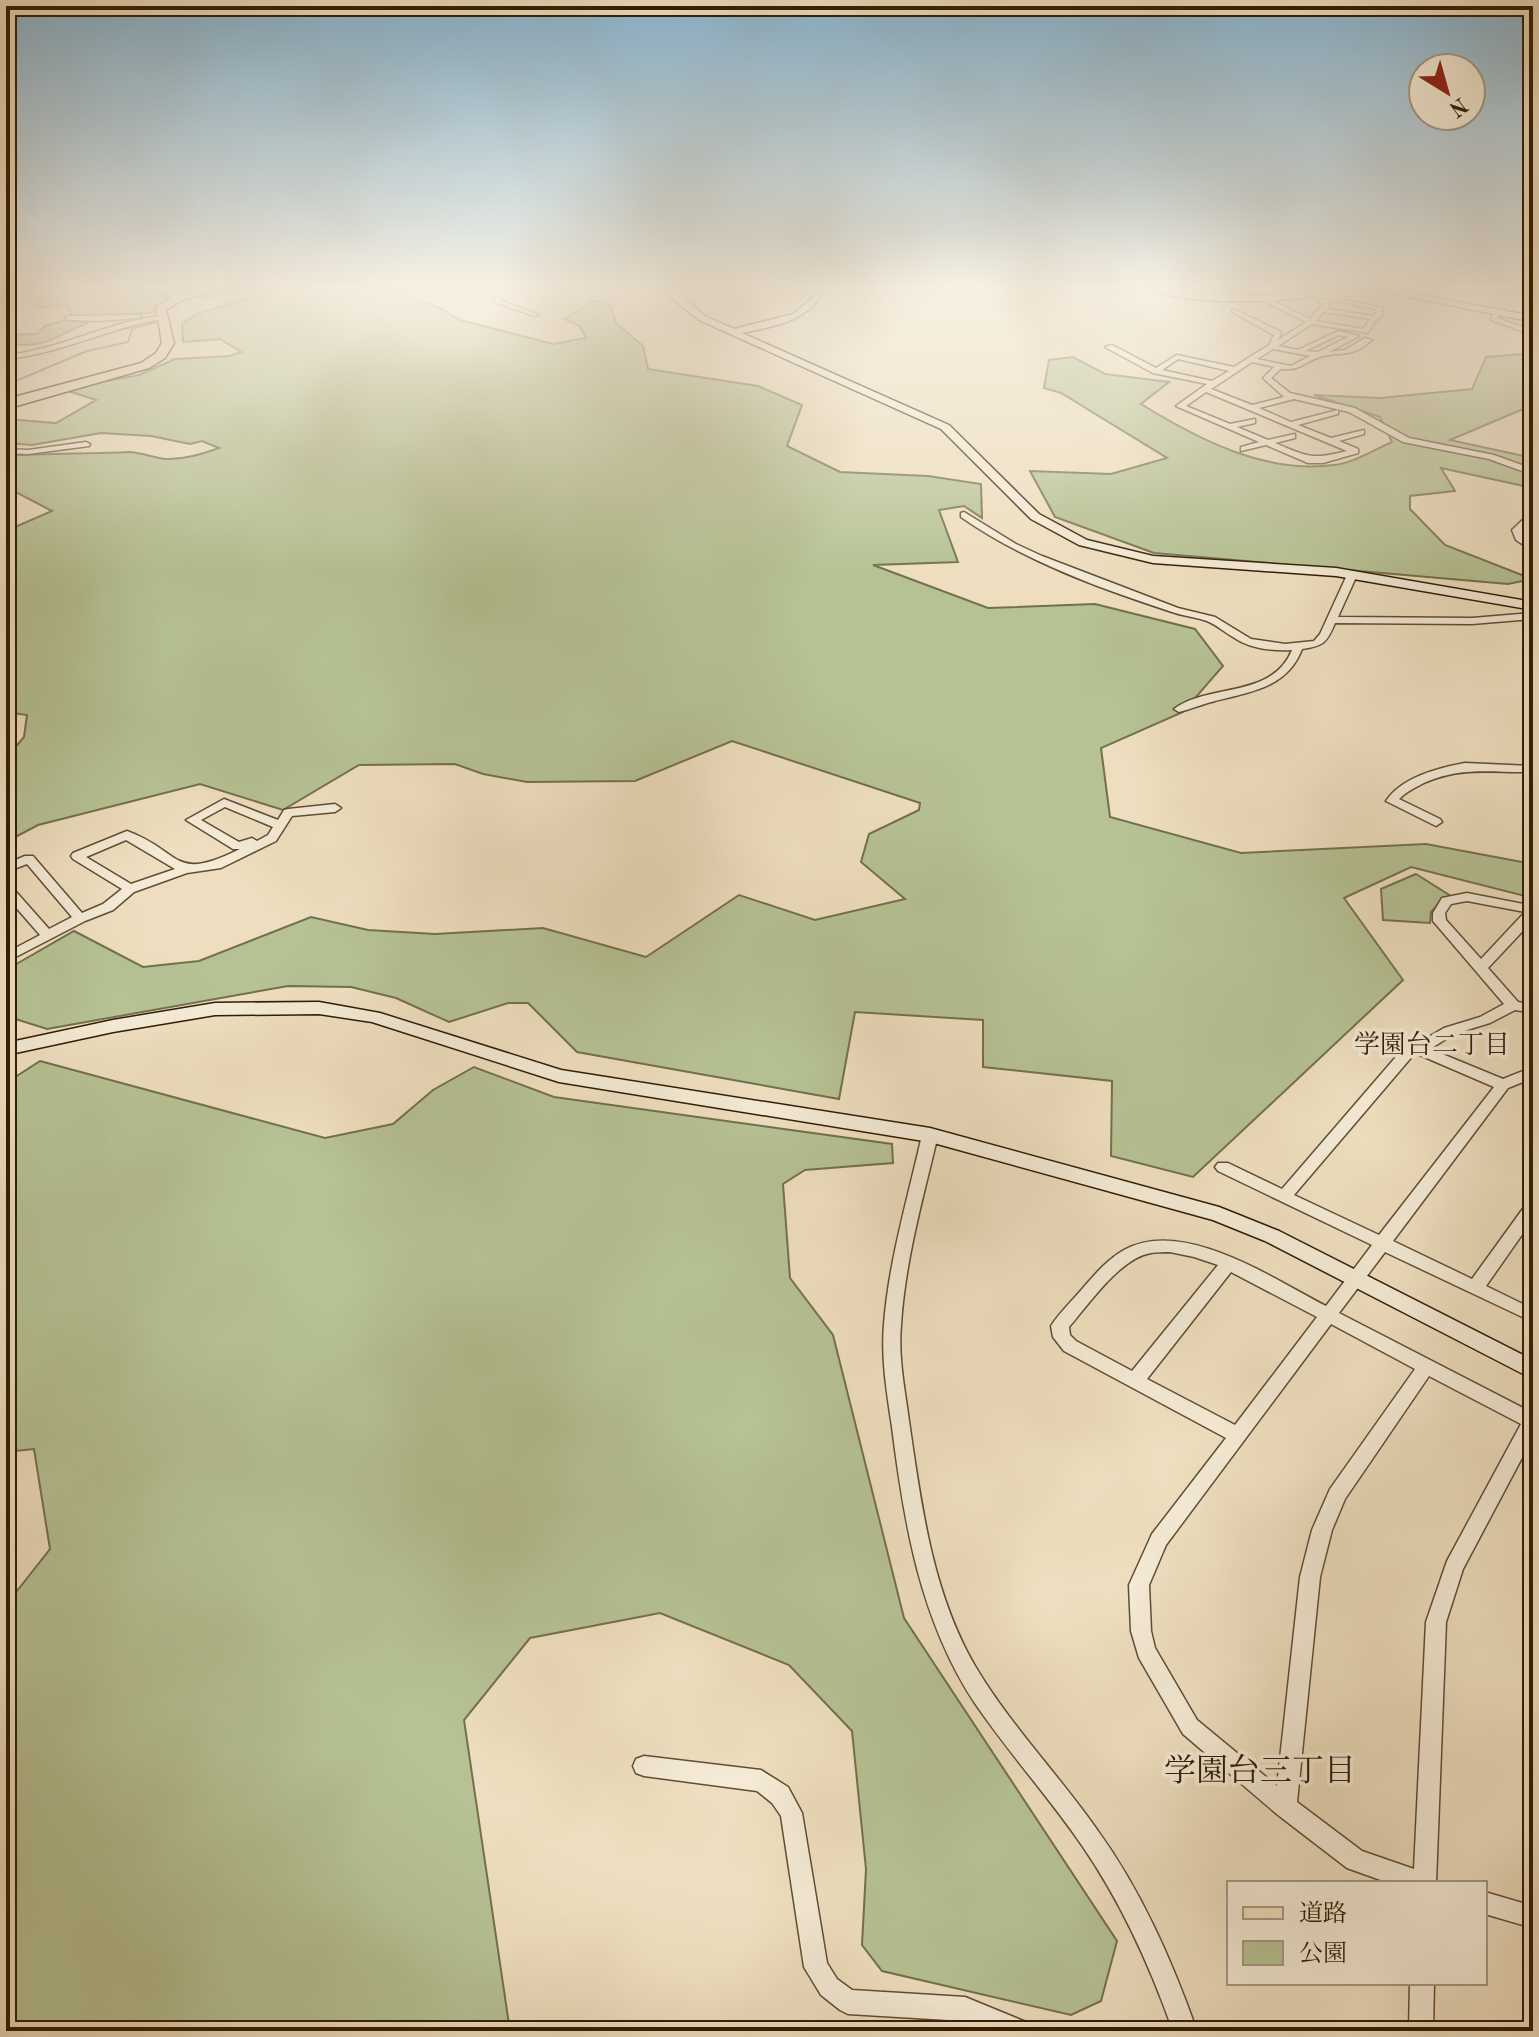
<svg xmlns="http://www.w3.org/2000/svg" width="1539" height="2037" viewBox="0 0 1539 2037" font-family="'Old Standard TT','Noto Serif JP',serif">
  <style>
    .green { fill: #b6c294; stroke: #73704c; stroke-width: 2 }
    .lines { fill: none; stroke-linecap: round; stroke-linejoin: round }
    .stream { stroke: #707c6f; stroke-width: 2 }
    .street-casing { stroke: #604d33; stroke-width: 3 }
    .secondary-casing { stroke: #301d04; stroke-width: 3 }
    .primary-casing { stroke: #301d04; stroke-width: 3 }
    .street { fill: #f4ead5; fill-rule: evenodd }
    .secondary { fill: #f4ead5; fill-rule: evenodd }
    .primary { fill: #eedebf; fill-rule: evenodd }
    .labels { text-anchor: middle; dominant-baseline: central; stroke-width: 7; stroke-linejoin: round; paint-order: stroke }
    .neighbourhood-label { font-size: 26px; fill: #301d04; stroke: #f4ead5 }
    .near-neighbourhood-label { font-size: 32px; fill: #301d04; stroke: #f4ead5 }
  </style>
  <rect width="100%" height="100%" fill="#eedebf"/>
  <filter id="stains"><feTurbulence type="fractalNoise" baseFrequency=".0025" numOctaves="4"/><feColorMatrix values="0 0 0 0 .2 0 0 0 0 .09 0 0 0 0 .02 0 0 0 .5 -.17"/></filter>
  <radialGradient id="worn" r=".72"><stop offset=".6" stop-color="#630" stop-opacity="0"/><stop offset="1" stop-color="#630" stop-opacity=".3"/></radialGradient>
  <!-- green -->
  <g class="green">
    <path d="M36 289H61L65 294 57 300 145 289 170 298 151 313 72 316 67 307 56 305 39 308 37 303 46 292Z"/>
    <path d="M168 289H404L399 294 440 308 460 320 553 344 586 338 580 326 565 319 595 300 611 306 616 323 643 346 648 369 758 386 802 405 787 446 840 472 928 476 981 484 982 518 964 506 939 510 958 562 873 565 988 608 1095 604 1195 629 1223 666 1183 712 1101 748 1110 817 1241 853 1426 844 1533 864V898L1411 867 1344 898 1403 980 1193 1177 1111 1156 1112 1081 983 1067V1020L855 1012 839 1099 577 1052 528 1003H508L449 1022 396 998 351 987 288 986 47 1029 6 1016V970L74 931 143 967 199 961 311 917 368 930 435 934 543 928 646 957 739 895 815 920 905 899 861 862 869 834 919 810 920 803 732 741 635 781 527 782 483 774 455 764 359 765 283 810 200 784 38 825 6 842V758L24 737 27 715 6 712V531L52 511 6 487V456C47 453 88 454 129 452 141 452 153 458 165 459 184 460 203 454 219 448L202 441 190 444 151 436 101 433 32 445 6 443V419L56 423 96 400 62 389 139 375 175 359 230 356 241 352 220 339 183 342 182 323 200 313 254 296V292L204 297Z"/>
    <path d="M66 320 88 323C50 337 51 348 6 344V335L37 334 45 326Z"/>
    <path d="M1522 354 1533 357V405L1450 440 1533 458V488L1441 468 1455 491 1410 496V509L1445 545 1532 579 1508 584 1154 553 1055 517 1030 471 1111 474 1167 458 1061 393 1044 388 1049 360 1073 357 1105 374 1169 382 1141 404C1198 439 1264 474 1334 465 1353 463 1374 450 1392 442L1380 417 1314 395 1380 398 1472 389 1486 357Z"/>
    <path d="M1416 874 1454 898 1439 903 1431 912 1430 923 1383 920 1381 889Z"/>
    <path d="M40 1061 325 1138 393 1124 433 1090 474 1067 554 1097 892 1144 893 1163 805 1170 783 1184 790 1278 833 1335 904 1618 1117 1941 1101 2001 1071 2015 882 1971 862 1945 866 1869 852 1731 789 1665 660 1613 530 1638 464 1720 510 2031H6V1605L50 1549 34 1449 6 1452V1083Z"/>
  </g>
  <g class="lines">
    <!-- stream -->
    <path class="stream" d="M6 385 87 351 128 342 132 329 157 322"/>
    <!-- street casing -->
    <g class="street-casing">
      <g id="street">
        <path d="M84 289H90L92 293 87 294Z"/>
        <path d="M153 289H162L181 298 176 299Z"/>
        <path d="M500 289H507L500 296V300L539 315 534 316 495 302 494 296Z"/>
        <path d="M1260 297H1264L1310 319 1324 303 1319 301 1322 299 1332 302 1327 309 1374 316 1376 309 1336 301 1339 299 1383 308 1382 317 1376 320 1368 333 1312 324 1278 346 1298 350 1338 331 1359 336 1329 352 1345 350 1365 338 1372 340C1349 360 1339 350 1317 358 1302 364 1298 371 1281 369L1271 378 1290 393 1355 408 1409 438 1494 455 1533 469V475L1489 459 1403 442 1349 412 1294 399 1259 408 1291 422 1338 410V414L1298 425 1331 438 1364 430V434L1339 441 1358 449V453L1323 463H1308L1266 445 1241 451V447L1259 442 1176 406 1207 384 1153 373 1105 347 1112 345 1156 368 1177 355 1234 367 1269 345 1274 335 1232 312V310H1236L1281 332 1278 340 1306 322 1260 299ZM1323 312 1370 319 1363 329 1316 321ZM1339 335 1348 337 1318 352 1305 351ZM1273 349 1310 356 1291 366 1257 359ZM1178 359 1229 371 1212 381 1162 370ZM1252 362 1274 367 1263 378 1284 397 1252 405 1211 389ZM1206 392 1347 451C1312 460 1308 457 1275 443L1295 438V434L1268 440 1237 427 1255 423V419L1230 424 1186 406Z"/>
        <path d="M1497 310 1500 312 1497 318 1533 331V335L1491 320 1494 312Z"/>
        <path d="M141 315 139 318 98 321 68 320 65 318 68 316Z"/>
        <path d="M160 316 162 319C109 328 60 354 6 359V355C59 350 107 322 160 316Z"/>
        <path d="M86 442 90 444 89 446 28 454 6 453V449L28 450Z"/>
        <path d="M1533 510V518L1522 530 1523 537 1533 544V551L1516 540 1512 530Z"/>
        <path d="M964 512 1016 544 1042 556 1178 608 1215 617 1251 639 1285 644 1314 641 1320 634 1347 575 1352 572 1357 575 1338 617 1472 618 1533 613V619L1472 624 1335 623C1327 643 1323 646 1302 649 1288 687 1251 692 1215 701 1203 704 1191 709 1179 712L1174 709C1209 683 1272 699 1292 650 1272 651 1250 649 1233 637 1224 632 1217 625 1207 621 1196 617 1183 616 1172 612 1099 588 1024 561 961 517V513Z"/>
        <path d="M1465 763 1533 766V772C1493 773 1464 766 1426 782 1416 787 1407 791 1399 799L1440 819 1442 822 1436 826 1386 801C1402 777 1438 768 1465 763Z"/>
        <path d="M224 799 278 820 284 810 288 809 335 804 341 808 335 812 292 816 276 841 221 868 187 873 134 892 113 910 85 921 6 962V953L40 935 6 896V884L10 885 49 929 72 917 27 864 6 872V864L25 856H33L82 913 103 904 122 889 73 859 71 856 73 853 127 831C184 852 171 883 240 849H233L186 820ZM225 807 273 827 268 835 257 841 252 838 239 842 201 820ZM126 840 175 869 131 884 86 857Z"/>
        <path d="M1467 893 1533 906V920L1488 968 1518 1002 1533 1005V1013L1515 1010 1490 1023 1454 1034 1430 1049 1503 1079 1533 1067V1078L1508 1088 1393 1241 1472 1279 1527 1203 1533 1201V1219L1486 1286 1533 1309V1322L1385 1252 1339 1313 1533 1413V1437L1463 1569 1446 1622 1436 1883H1389L1347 1868 1278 1815 1183 1734 1139 1658 1131 1631 1129 1585 1152 1534 1226 1438 1064 1351 1053 1337 1051 1326C1060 1312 1073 1300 1083 1288 1095 1274 1108 1259 1124 1250 1183 1217 1273 1279 1326 1306L1372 1245 1218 1171 1215 1167 1218 1163H1228L1282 1189 1407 1044 1420 1042 1444 1028 1480 1017 1504 1004 1433 921V913L1442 898ZM1467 901 1525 912 1481 959 1446 920 1445 913 1451 904ZM1415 1053 1494 1087 1379 1235 1294 1195ZM1170 1252 1194 1257 1218 1265 1132 1371 1076 1341 1070 1335 1069 1327C1089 1304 1120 1258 1151 1253 1157 1252 1164 1252 1170 1252ZM1231 1272 1317 1317 1235 1425 1147 1379ZM1331 1324 1415 1369 1330 1489 1312 1530 1300 1577 1277 1786 1197 1720 1155 1648 1151 1631 1149 1585 1166 1545ZM1429 1376 1521 1424 1447 1561 1426 1622 1414 1869 1362 1851 1297 1802 1320 1577 1332 1530 1345 1499Z"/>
        <path d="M930 1130 935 1131 938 1135C923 1198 905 1261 901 1325 898 1358 905 1390 909 1421 921 1504 932 1592 975 1666 1010 1725 1059 1775 1098 1831 1142 1892 1172 1961 1197 2031H1173C1150 1966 1122 1904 1083 1847 1049 1797 1008 1752 974 1702 920 1619 904 1523 892 1427 887 1393 881 1359 884 1324 889 1260 908 1198 922 1135L925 1131Z"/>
        <path d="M644 1756 761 1770 788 1787 802 1813 827 1963 837 1979 852 1990 965 1997 1026 2022 1029 2031H988L965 2021 848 2014 840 2010 821 1995 804 1967 781 1816 772 1803 757 1791 644 1776 636 1773 633 1766 636 1759Z"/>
        <path d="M1485 1892 1533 1906V1928L1485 1914Z"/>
        <path d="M1410 1983H1434L1433 2031H1409Z"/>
      </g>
    </g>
    <!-- secondary casing -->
    <g class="secondary-casing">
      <g id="secondary">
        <path d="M667 289H675L705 316 734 329 793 314 811 299 816 289H824C809 322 775 326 742 333L949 425 1039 514 1087 540 1153 556 1336 568 1533 602V610L1336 576 1153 563 1079 545 1031 519 941 429 699 320 673 299Z"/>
        <path d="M1149 289 1264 296 1335 289C1301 306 1183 305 1149 289Z"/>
        <path d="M1370 289H1389L1533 316V322Z"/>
        <path d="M319 1002 380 1013 561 1070 930 1128 1219 1207 1279 1231 1533 1360V1379L1265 1241 1213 1220 930 1142 559 1082 372 1022 319 1014 215 1015 113 1032 6 1055V1043L113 1020 215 1003Z"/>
      </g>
    </g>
    <!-- primary casing -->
    <g class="primary-casing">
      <path id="primary" d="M202 289H222L182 300 166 310 174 343 165 358 149 368 6 409V401L18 396 141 363 156 353 162 343 156 307 174 296Z"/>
    </g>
    <!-- street -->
    <use href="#street" class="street"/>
    <!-- secondary -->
    <use href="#secondary" class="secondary"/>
    <!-- primary -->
    <use href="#primary" class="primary"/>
  </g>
  <!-- sky -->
  <linearGradient id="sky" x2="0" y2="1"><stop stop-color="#89b7d4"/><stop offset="0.5" stop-color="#f7f0e2"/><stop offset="1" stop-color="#f7f0e2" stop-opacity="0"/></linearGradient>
  <rect width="1539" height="574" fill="url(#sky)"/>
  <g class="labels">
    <!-- neighbourhood labels -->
    <g class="neighbourhood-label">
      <text x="1432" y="1046">学園台二丁目</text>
    </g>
    <!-- near-neighbourhood labels -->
    <g class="near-neighbourhood-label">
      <text x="1260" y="1773">学園台三丁目</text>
    </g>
  </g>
  <!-- margin -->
  <rect width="1539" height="2037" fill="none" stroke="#eedebf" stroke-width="32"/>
  <rect x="8" y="8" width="1523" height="2021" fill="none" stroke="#301d04" stroke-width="4"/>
  <rect x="16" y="16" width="1507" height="2005" fill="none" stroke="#301d04" stroke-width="2"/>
  <!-- legend -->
  <rect x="1227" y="1881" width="260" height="104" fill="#f4ead5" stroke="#a69881" stroke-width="2"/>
  <rect x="1243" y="1907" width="40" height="12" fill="#eedebf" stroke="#a69881" stroke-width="2"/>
  <text x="1299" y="1921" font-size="24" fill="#301d04">道路</text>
  <rect x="1243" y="1941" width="40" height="24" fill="#b6c294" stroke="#a69881" stroke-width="2"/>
  <text x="1299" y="1961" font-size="24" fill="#301d04">公園</text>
  <!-- north arrow -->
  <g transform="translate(1447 92) rotate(143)"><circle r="38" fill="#f4ead5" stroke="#a69881" stroke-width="2"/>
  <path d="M0-6L14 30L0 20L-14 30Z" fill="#8f2418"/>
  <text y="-12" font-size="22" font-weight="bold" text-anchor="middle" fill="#301d04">N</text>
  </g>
  <rect width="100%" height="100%" filter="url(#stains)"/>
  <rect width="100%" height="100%" fill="url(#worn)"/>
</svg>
